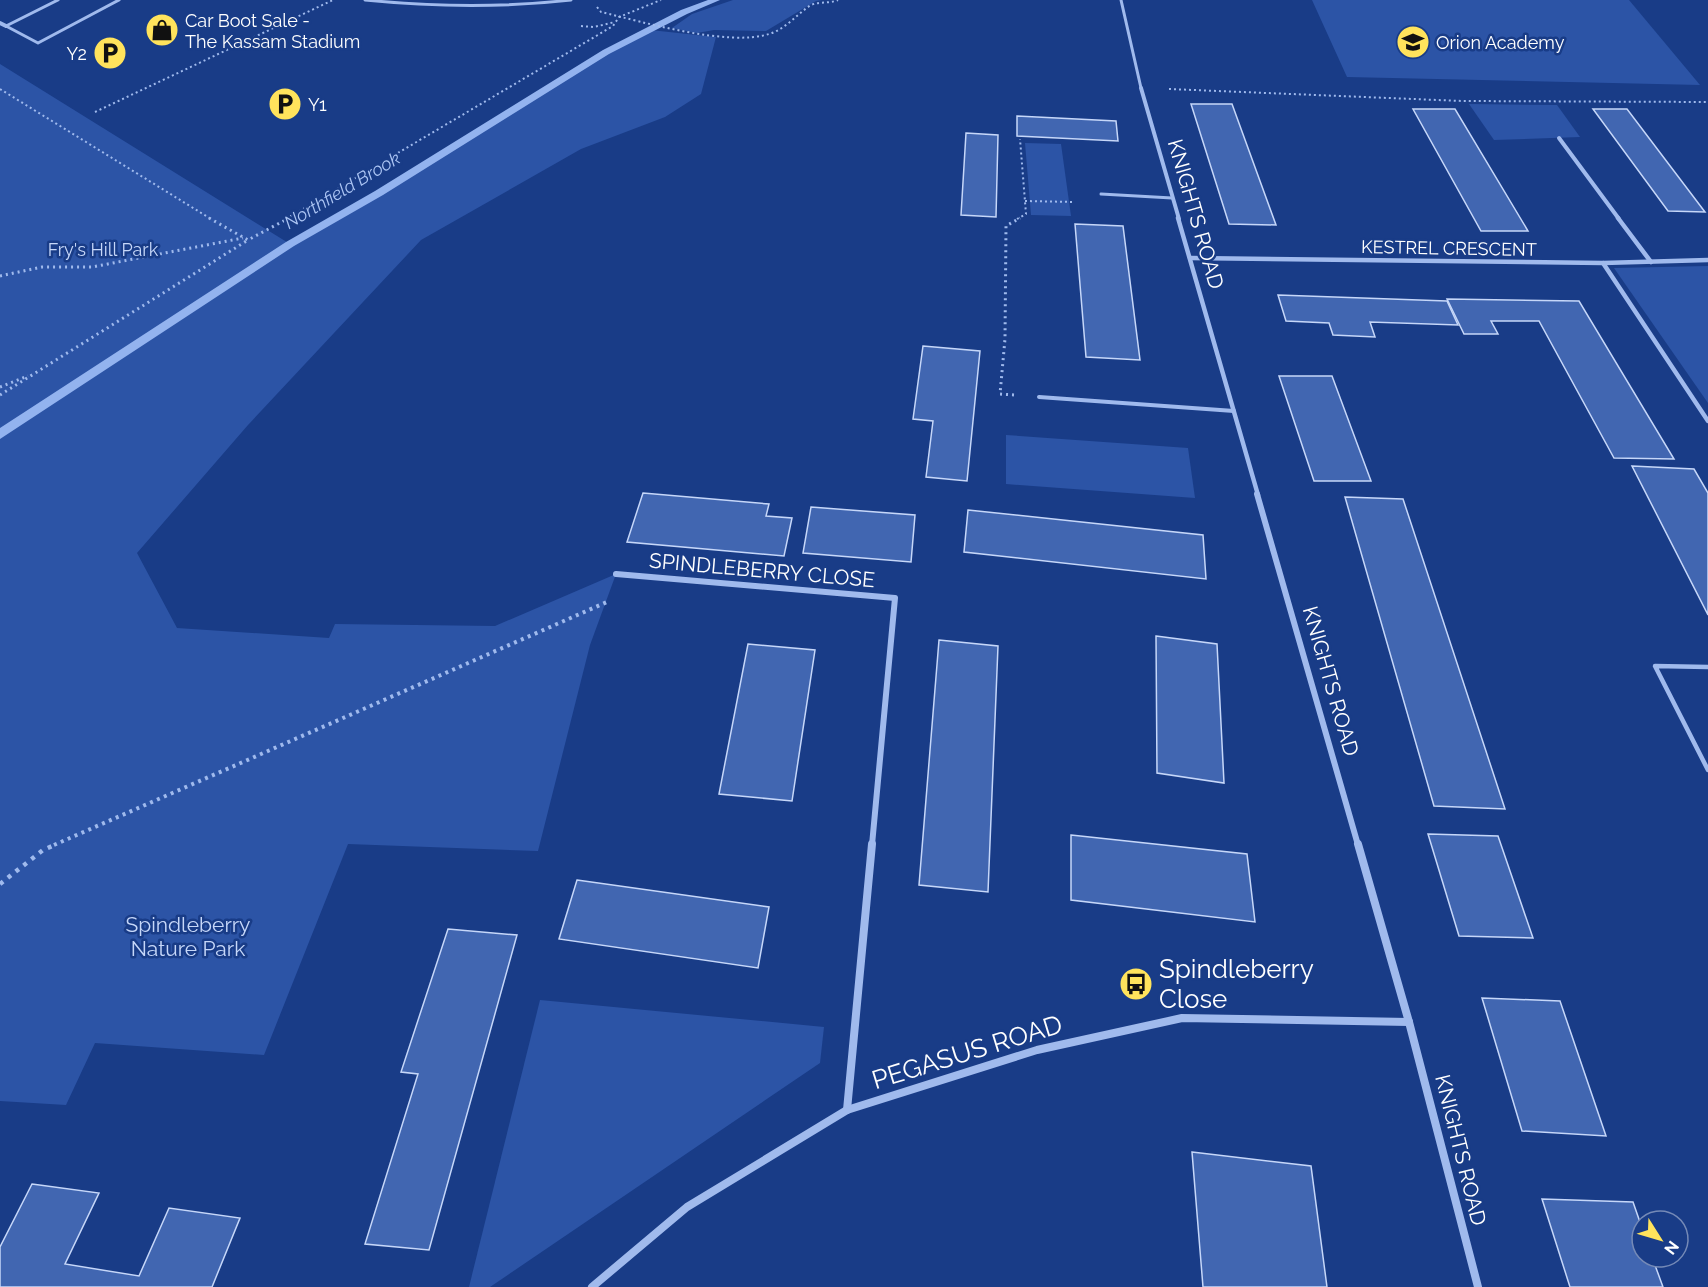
<svg xmlns="http://www.w3.org/2000/svg" width="1708" height="1287" viewBox="0 0 1708 1287" font-family="Raleway,sans-serif">
  <style>
    .green { fill: #2c54a6 }
    .lines { fill: none; stroke-linecap: round; stroke-linejoin: round }
    .stream { fill: #93b3ef; fill-rule: evenodd }
    .building { fill: #4166b1; stroke: #c6d7f9; stroke-width: 1.5 }
    .path-far3 { stroke: #a0baed; stroke-width: 2; stroke-dasharray: 2 3; stroke-linecap: butt }
    .path-far2 { stroke: #a0baed; stroke-width: 3; stroke-dasharray: 2 4; stroke-linecap: butt }
    .path-far1 { stroke: #a0baed; stroke-width: 4; stroke-dasharray: 3 4.5; stroke-linecap: butt }
    .path { stroke: #a0baed; stroke-width: 4.5; stroke-dasharray: 4 6; stroke-linecap: butt }
    .lane-far2 { stroke: #a0baed; stroke-width: 3 }
    .lane-far1 { stroke: #a0baed; stroke-width: 4 }
    .lane { stroke: #a0baed; stroke-width: 4.5 }
    .street-far3 { stroke: #a0baed; stroke-width: 4 }
    .street-far2 { stroke: #a0baed; stroke-width: 4.5 }
    .street-far1 { stroke: #a0baed; stroke-width: 6 }
    .street { stroke: #a0baed; stroke-width: 8 }
    .labels { text-anchor: middle; dominant-baseline: central; stroke-width: 5; stroke-linejoin: round; paint-order: stroke }
    .far-poi-label { font-size: 18px; fill: #fff; stroke: #193c87; text-anchor: start }
    .far-water-label { font-size: 18px; font-style: italic; fill: #acc5f4; stroke: #193c87 }
    .far-street-label { font-size: 18px; fill: #fff; stroke: #193c87 }
    .far-park-label { font-size: 18px; fill: #c6d7f9; stroke: #193c87 }
    .street-label { font-size: 21px; fill: #fff; stroke: #193c87 }
    .park-label { font-size: 21px; fill: #c6d7f9; stroke: #193c87 }
    .near-poi-label { font-size: 26px; fill: #fff; stroke: #193c87; text-anchor: start }
    .near-street-label { font-size: 26px; fill: #fff; stroke: #193c87 }
  </style>
  <rect width="100%" height="100%" fill="#193c87"/>
  <!-- green -->
  <g class="green">
    <path d="M733 0H822L816 1 766 31 714 30 697 33 672 28 692 14Z"/>
    <path d="M1312 0H1629L1700 85 1347 77Z"/>
    <path d="M650 30 716 37 701 94 665 117 581 149 421 240 248 425 137 553 177 628 329 638 335 624 495 626 616 574 590 645 538 851 348 844 264 1055 95 1043 66 1105 0 1101V64L290 244 379 193 606 52Z"/>
    <path d="M1469 104 1557 105 1580 137 1494 140Z"/>
    <path d="M1025 143 1061 144 1071 216 1031 215Z"/>
    <path d="M1708 266V403L1614 268Z"/>
    <path d="M1006 435 1188 448 1195 498 1006 484Z"/>
    <path d="M540 1000 824 1027 820 1063 490 1287H469Z"/>
  </g>
  <g class="lines">
    <!-- stream -->
    <path class="stream" d="M708 0H720L687 14 609 54 383 195 294 246 0 439V428L286 242 375 191 603 50 681 10Z"/>
  </g>
  <!-- building -->
  <g class="building">
    <path d="M1191 104H1232L1276 225 1229 224Z"/>
    <path d="M1413 109H1455L1528 231H1481Z"/>
    <path d="M1593 109H1627L1705 212 1668 211Z"/>
    <path d="M1017 116 1116 121 1118 141 1017 136Z"/>
    <path d="M966 133 998 135 996 217 961 215Z"/>
    <path d="M1075 224 1123 226 1140 360 1086 357Z"/>
    <path d="M1278 295 1447 301 1458 325 1370 322 1375 337 1333 335 1329 323 1286 321Z"/>
    <path d="M1447 299 1579 301 1674 459 1614 458 1539 321H1491L1498 334H1464Z"/>
    <path d="M923 346 980 351 967 481 926 477 933 421 913 419Z"/>
    <path d="M1279 376H1332L1371 481H1314Z"/>
    <path d="M1632 466 1694 469 1708 493V615Z"/>
    <path d="M643 493 769 504 766 516 792 518 784 556 627 542Z"/>
    <path d="M1345 497 1403 499 1505 809 1434 806Z"/>
    <path d="M811 507 915 515 911 562 803 553Z"/>
    <path d="M968 510 1203 535 1206 579 964 552Z"/>
    <path d="M1156 636 1217 644 1224 783 1157 773Z"/>
    <path d="M939 640 998 646 988 892 919 885Z"/>
    <path d="M748 644 815 650 792 801 719 794Z"/>
    <path d="M1428 834 1498 836 1533 938 1459 936Z"/>
    <path d="M1071 835 1247 854 1255 922 1071 900Z"/>
    <path d="M577 880 769 907 758 968 559 939Z"/>
    <path d="M448 929 517 935 429 1250 365 1244 418 1074 401 1072Z"/>
    <path d="M1482 998 1560 1001 1606 1136 1522 1131Z"/>
    <path d="M1192 1152 1311 1166 1327 1287H1203Z"/>
    <path d="M32 1184 99 1193 65 1264 139 1276 169 1208 240 1218 212 1287H0V1247Z"/>
    <path d="M1542 1199 1633 1202 1642 1228V1257H1652L1663 1287H1570Z"/>
  </g>
  <g class="lines">
    <!-- path-far3 -->
    <g class="path-far3">
      <path d="M597 7 601 12C643 22 728 47 769 34 786 29 797 14 811 5 820 1 829 4 838 0"/>
      <path d="M581 26 594 27 615 22"/>
      <path d="M0 89 211 219"/>
      <path d="M1169 89 1462 101 1708 102"/>
      <path d="M95 112 333 0"/>
      <path d="M1025 201 1075 202"/>
      <path d="M286 219 613 26 619 17 661 0"/>
      <path d="M1017 219 1026 214 1020 139"/>
    </g>
    <!-- path-far2 -->
    <g class="path-far2">
      <path d="M209 218 248 240 289 218"/>
      <path d="M0 276 42 267H92L243 238"/>
      <path d="M0 387 28 376"/>
      <path d="M0 395 248 240"/>
      <path d="M1014 395 1000 394 1005 339 1006 226 1020 218"/>
    </g>
    <!-- path-far1 -->
    <path class="path-far1" d="M54 845 607 602"/>
    <!-- path -->
    <path class="path" d="M0 884 43 850 57 844"/>
    <!-- lane-far2 -->
    <g class="lane-far2">
      <path d="M365 0C436 7 500 8 571 0"/>
      <path d="M1121 0 1141 88"/>
      <path d="M6 26 38 43 119 0"/>
      <path d="M6 26 58 0"/>
      <path d="M1101 194 1172 198"/>
    </g>
    <!-- lane-far1 -->
    <path class="lane-far1" d="M1039 397 1234 411"/>
    <!-- lane -->
    <path class="lane" d="M1708 667 1655 666 1708 770"/>
    <!-- street-far3 -->
    <g class="street-far3">
      <path d="M0 23 6 26"/>
      <path d="M1141 88 1179 219"/>
      <path d="M1559 138 1619 219"/>
    </g>
    <!-- street-far2 -->
    <g class="street-far2">
      <path d="M1178 218 1258 495"/>
      <path d="M1618 218 1651 262"/>
      <path d="M1190 258 1603 263 1708 260"/>
      <path d="M1603 263 1708 421"/>
    </g>
    <!-- street-far1 -->
    <g class="street-far1">
      <path d="M1257 494 1358 845"/>
      <path d="M616 574 895 598 872 845"/>
    </g>
    <!-- street -->
    <g class="street">
      <path d="M1358 844 1409 1022 1478 1287"/>
      <path d="M847 1110 872 844"/>
      <path d="M592 1287 687 1207 847 1110 1037 1050 1182 1018 1409 1022"/>
    </g>
  </g>
  <!-- icons -->
  <defs>
    <g id="shop-disc" transform="scale(1.725)"><circle r="9.5" fill="#ffe35c" stroke="#193c87"/><path d="M-5-2.5h2.3a2.7 3.5 0 0 1 5.4 0H5L5.5 6h-11ZM-1.5-2.5h3a1.5 2.3 0 0 0-3 0Z" fill="#111"/></g>
    <g id="school-disc" transform="scale(1.725)"><circle r="9.5" fill="#ffe35c" stroke="#193c87"/><path d="M0-5L7-2L0 1L-7-2ZM-4 1L0 2.5L4 1V4Q0 6-4 4Z" fill="#111"/></g>
    <g id="parking-disc" transform="scale(1.725)"><circle r="9.5" fill="#ffe35c" stroke="#193c87"/><path d="M-3.5-5.5H1a3.5 3.5 0 0 1 0 7H-1V5.5H-3.5ZM-1-3.4V-.6H.8a1.4 1.4 0 0 0 0-2.8Z" fill="#111"/></g>
    <g id="bus-disc" transform="scale(1.725)"><circle r="9.5" fill="#ffe35c" stroke="#193c87"/><path d="M-5-6H5V4H4V6H2V4H-2V6H-4V4H-5ZM-3.5-4V0h7V-4ZM-3.5 1.2v1.5H-2V1.2ZM2 1.2v1.5H3.5V1.2Z" fill="#111"/></g>
  </defs>
  <g fill-rule="evenodd">
    <use href="#shop-disc" x="162" y="30"/>
    <use href="#school-disc" x="1413" y="42"/>
    <use href="#parking-disc" x="110" y="53"/>
    <use href="#parking-disc" x="285" y="104"/>
    <use href="#bus-disc" x="1136" y="984"/>
  </g>
  <g class="labels">
    <!-- far-poi labels -->
    <g class="far-poi-label">
      <text x="185" y="20">Car Boot Sale -<tspan x="185" dy="21">The Kassam Stadium</tspan></text>
      <text x="1436" y="42">Orion Academy</text>
      <text x="87" y="53" text-anchor="end">Y2</text>
      <text x="308" y="104">Y1</text>
    </g>
    <!-- far-water labels -->
    <g class="far-water-label">
      <text transform="translate(342 190) rotate(-31)">Northfield Brook</text>
    </g>
    <!-- far-street labels -->
    <g class="far-street-label">
      <text transform="translate(1449 248) rotate(1)">KESTREL CRESCENT</text>
    </g>
    <!-- far-park labels -->
    <g class="far-park-label">
      <text x="103" y="249">Fry's Hill Park</text>
    </g>
    <!-- street labels -->
    <g class="street-label">
      <text transform="translate(1196 214) rotate(74)">KNIGHTS ROAD</text>
      <text transform="translate(762 570) rotate(5)">SPINDLEBERRY CLOSE</text>
      <text transform="translate(1331 681) rotate(74)">KNIGHTS ROAD</text>
      <text transform="translate(1461 1150) rotate(76)">KNIGHTS ROAD</text>
    </g>
    <!-- park labels -->
    <g class="park-label">
      <text x="188" y="924">Spindleberry<tspan x="188" dy="24">Nature Park</tspan></text>
    </g>
    <!-- near-poi labels -->
    <g class="near-poi-label">
      <text x="1159" y="969">Spindleberry<tspan x="1159" dy="30">Close</tspan></text>
    </g>
    <!-- near-street labels -->
    <g class="near-street-label">
      <text transform="translate(967 1052) rotate(-17)">PEGASUS ROAD</text>
    </g>
  </g>
  <!-- north arrow -->
  <g transform="translate(1660 1239) rotate(127)"><circle r="28" fill="#193c87" stroke="#758ab7" stroke-width="1.5"/>
  <path d="M0-4.5L10 22L0 15L-10 22Z" fill="#ffe35c"/>
  <text y="-9" font-size="16" font-weight="bold" text-anchor="middle" fill="#ffffff">N</text>
  </g>
</svg>
